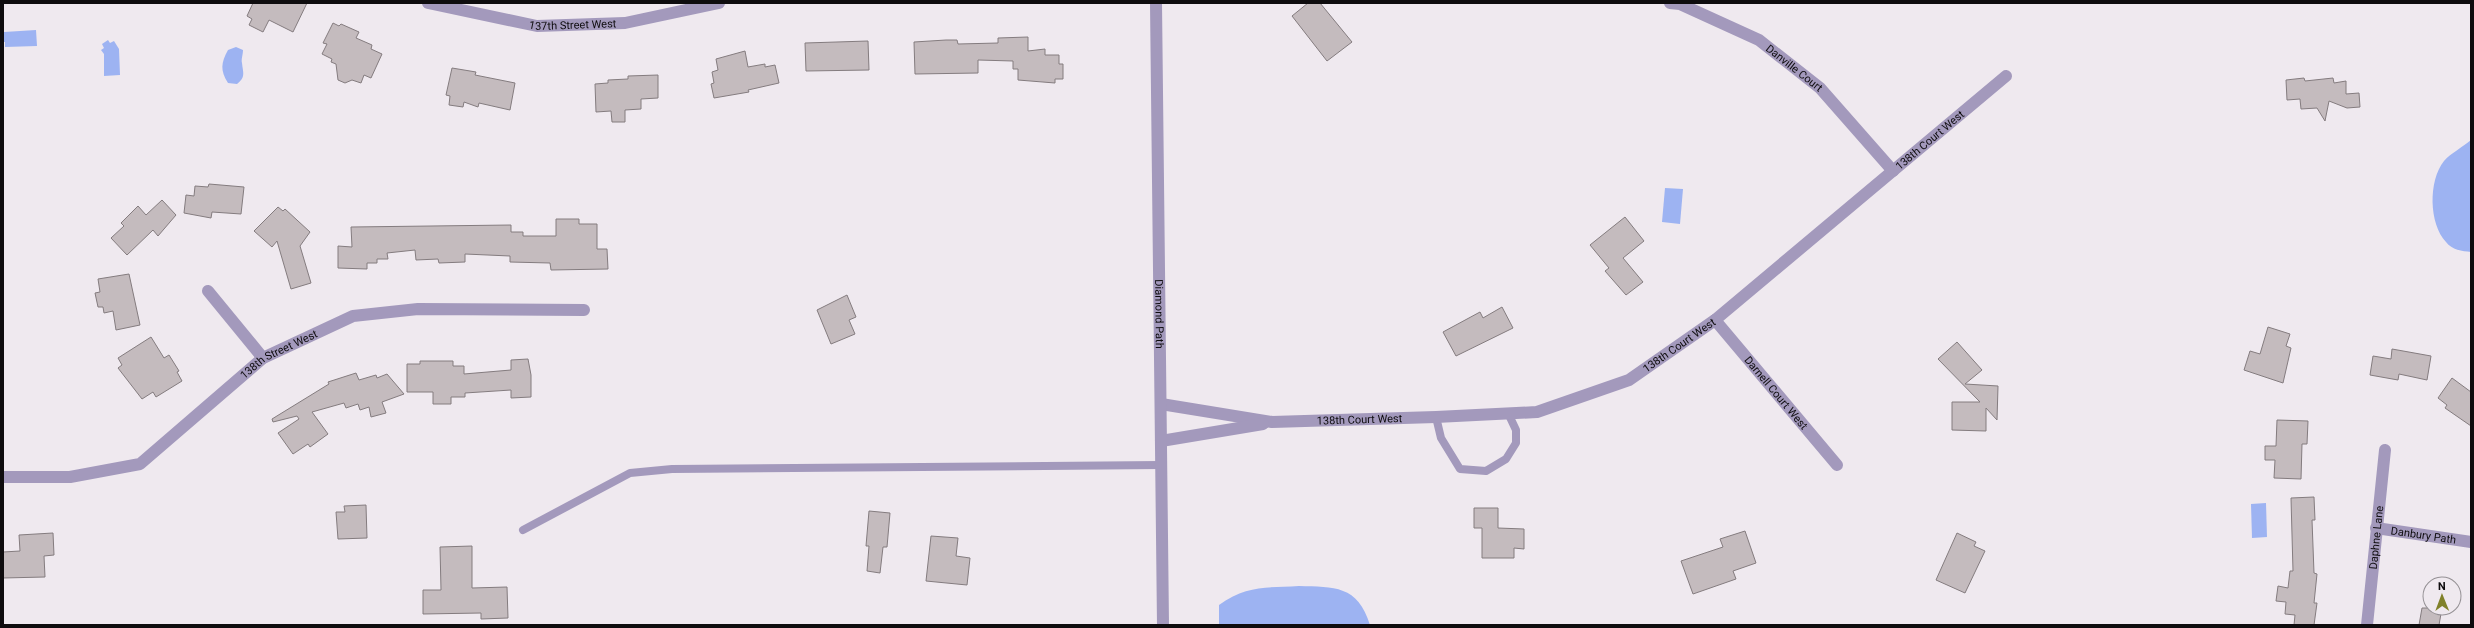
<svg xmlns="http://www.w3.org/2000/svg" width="2474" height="628" viewBox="0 0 2474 628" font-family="Roboto,sans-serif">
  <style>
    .water { fill: #9db3f2 }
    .building { fill: #c4bbbe; stroke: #847c7f }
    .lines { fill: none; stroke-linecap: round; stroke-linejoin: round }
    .service { stroke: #a399bc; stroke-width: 8 }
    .minor { stroke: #a399bc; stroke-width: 12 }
    .tertiary { stroke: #a399bc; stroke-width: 12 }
    .labels { text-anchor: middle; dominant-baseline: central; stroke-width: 3.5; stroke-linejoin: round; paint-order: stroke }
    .street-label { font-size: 11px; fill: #0e0c0e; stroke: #efe9ef }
  </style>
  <rect width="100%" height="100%" fill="#efe9ef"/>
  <!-- water -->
  <g class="water">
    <path d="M36 30 37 46 5 47V42H3L4 32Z"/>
    <path d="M108 40 110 43 114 41 119 49 120 75 104 76V54L101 50 104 48 102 44Z"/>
    <path d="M236 47 243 50C243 55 241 59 242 63 243 73 246 77 237 84L228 83C220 70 221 63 228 50Z"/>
    <path d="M2471 140V252C2462 251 2452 250 2446 242 2429 224 2428 181 2444 161 2451 153 2463 147 2471 140Z"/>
    <path d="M1665 188 1683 189 1680 224 1662 222Z"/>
    <path d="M2266 503 2267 537 2252 538 2251 504Z"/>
    <path d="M1299 586C1334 587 1358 585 1370 625H1219V605C1247 585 1266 588 1299 586Z"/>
  </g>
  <!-- building -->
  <g class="building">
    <path d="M253 3H307L293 32 269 20 263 32 249 25 252 19 247 16Z"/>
    <path d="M1308 3H1320L1352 42 1327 61 1292 16Z"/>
    <path d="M333 23 339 26 341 24 359 32 356 38 372 45 371 49 382 54 371 78 364 75 361 83 352 80 345 83 338 80 336 64 331 62 332 59 322 54 327 44 323 43Z"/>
    <path d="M1028 37V51L1045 49V55H1059V64H1063V79H1055V83L1018 80V69H1013V61L978 60V73L915 74 914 42 946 40H957L958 44 998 43V38Z"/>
    <path d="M868 41 869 70 806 71 805 43Z"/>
    <path d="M745 51 748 67 765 64V67L775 65 779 83 748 90 749 92 714 98 711 84 714 83 712 72 718 70 716 59Z"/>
    <path d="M452 68 476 72 475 75 515 83 510 110 479 103 478 107 464 102 463 107 449 105 450 96 446 95Z"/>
    <path d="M658 75V98L641 99V109L625 110V122H612L611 111 596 112 595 84 608 83V80L628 79V76Z"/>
    <path d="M2304 78 2305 81 2333 78 2334 83 2346 81V94L2359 93 2360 107 2347 108 2329 101 2325 121 2317 108 2301 109 2300 99 2287 100 2286 80Z"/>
    <path d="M209 184 244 187 241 214 212 212 211 218 184 213 186 195 194 196 195 186 208 187Z"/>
    <path d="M162 200 176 215 158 236 153 230 127 255 111 238 124 226 121 223 138 206 146 215Z"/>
    <path d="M278 207 283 211 285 209 310 232 300 246 311 283 291 289 277 241 272 247 254 231Z"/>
    <path d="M1625 217 1644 241 1623 258 1643 282 1626 295 1605 271 1609 268 1590 245Z"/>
    <path d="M556 219H579V224H597V249H607L608 269 551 270 550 263 510 262V256L465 254V262L439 263 438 259 416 260 415 250 387 253 388 259H377V263H367V269L338 268V246L352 247 351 227 511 225V232H523V236H556Z"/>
    <path d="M129 274 140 325 116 330 113 311 104 313 103 307H98L95 293 100 292 98 279Z"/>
    <path d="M847 295 856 317 849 320 855 334 831 344 817 310Z"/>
    <path d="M1502 307 1513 328 1456 356 1443 332 1480 312 1483 318Z"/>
    <path d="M2268 327 2290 334 2286 346 2291 348 2283 383 2244 370 2250 351 2260 354Z"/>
    <path d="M151 337 164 358 169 355 179 371 177 372 182 381 156 397 153 392 142 399 118 368 122 365 118 358Z"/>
    <path d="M1957 342 1982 370 1965 384 1998 386 1997 420 1986 408V431L1952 430V402H1980L1938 359Z"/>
    <path d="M2392 349 2431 356 2427 380 2399 374 2398 380 2370 375 2373 356 2391 359Z"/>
    <path d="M528 359 531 375V397L511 398V390L465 393V397H451V404H433V392H407V364H420V361H453V366H464V374L511 370V360Z"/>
    <path d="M356 373 359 380 376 375 377 378 387 374 404 394 382 402 386 413 371 417 369 407 360 410 358 404 346 408 344 403 312 412 328 434 310 447 308 444 293 454 278 433 299 419 297 416 273 422 272 419 329 384 328 382Z"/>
    <path d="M2452 378 2471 392V426L2445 408 2447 405 2438 398Z"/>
    <path d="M2277 420 2308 421 2307 444H2302L2301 479 2274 478 2275 460H2265V446H2276Z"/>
    <path d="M2314 497 2315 520H2312L2314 573 2317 574 2314 603H2317L2314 625H2294L2295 615 2285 614 2286 602 2276 601 2278 586 2288 588 2290 571H2293L2291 498Z"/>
    <path d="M366 505 367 538 338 539 336 512H345L344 506Z"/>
    <path d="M1474 508H1498V528L1524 529V549L1514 548V558H1482V528H1474Z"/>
    <path d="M869 511 890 513 887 547H883L880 573 867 571 869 546H866Z"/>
    <path d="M1745 531 1756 563 1733 571 1736 579 1693 594 1681 561 1723 547 1720 539Z"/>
    <path d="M53 533 54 555 44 556 45 577 3 578V552L20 551 19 535Z"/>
    <path d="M1957 533 1976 542 1974 546 1985 551 1965 593 1936 580Z"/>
    <path d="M931 536 958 538 956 556 970 558 967 585 926 581Z"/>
    <path d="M472 546V588L507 587 508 618 481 619V613L423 614V590H441L440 547Z"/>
    <path d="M2422 608H2442L2439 625H2419Z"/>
  </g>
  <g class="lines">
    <!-- service -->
    <g class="service">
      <path d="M1436 417 1441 438 1460 469 1486 471 1506 459 1516 443V430L1508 413"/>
      <path d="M523 530 630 473 672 469 1161 465"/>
    </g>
    <!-- minor -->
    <g class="minor">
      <path id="s1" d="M428 3 537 26 625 23 719 3"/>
      <path id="s2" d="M1670 3 1680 4 1759 40 1820 88 1893 171"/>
      <path d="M208 291 263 358"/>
      <path id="s3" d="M1715 320 1837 465"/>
      <path id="s4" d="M1161 404 1272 422 1436 417 1537 412 1629 380 1715 320 2006 76"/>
      <path d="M1161 441 1263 424"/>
      <path id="s5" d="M3 477H70L140 464 263 358 353 316 418 309 584 310"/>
      <path id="s6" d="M2376 528 2471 542"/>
      <path id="s7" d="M2367 625 2385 450"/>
    </g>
    <!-- tertiary -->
    <path class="tertiary" id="s8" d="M1156 3 1163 625"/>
  </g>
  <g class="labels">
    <!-- street labels -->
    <g class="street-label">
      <text stroke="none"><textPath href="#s1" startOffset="147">137th Street West</textPath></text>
      <text stroke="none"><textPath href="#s2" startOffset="142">Danville Court</textPath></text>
      <text stroke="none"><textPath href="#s4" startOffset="860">138th Court West</textPath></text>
      <text stroke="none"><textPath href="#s8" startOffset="311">Diamond Path</textPath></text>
      <text stroke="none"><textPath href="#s4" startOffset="536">138th Court West</textPath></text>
      <text stroke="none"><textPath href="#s5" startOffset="316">138th Street West</textPath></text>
      <text stroke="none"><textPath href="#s3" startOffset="95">Darnell Court West</textPath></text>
      <text stroke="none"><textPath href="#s4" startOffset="200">138th Court West</textPath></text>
      <text stroke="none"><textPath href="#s6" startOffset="48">Danbury Path</textPath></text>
      <text stroke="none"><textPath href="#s7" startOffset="88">Daphne Lane</textPath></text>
    </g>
  </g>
  <!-- border -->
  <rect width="2474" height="628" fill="none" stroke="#0e0c0e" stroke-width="8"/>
  <!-- north arrow -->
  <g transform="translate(2442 596) rotate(359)"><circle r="19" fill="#efe9ef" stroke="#959195"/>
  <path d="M0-3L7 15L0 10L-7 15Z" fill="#80812a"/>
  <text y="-6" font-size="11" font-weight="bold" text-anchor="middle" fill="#0e0c0e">N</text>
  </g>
</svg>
